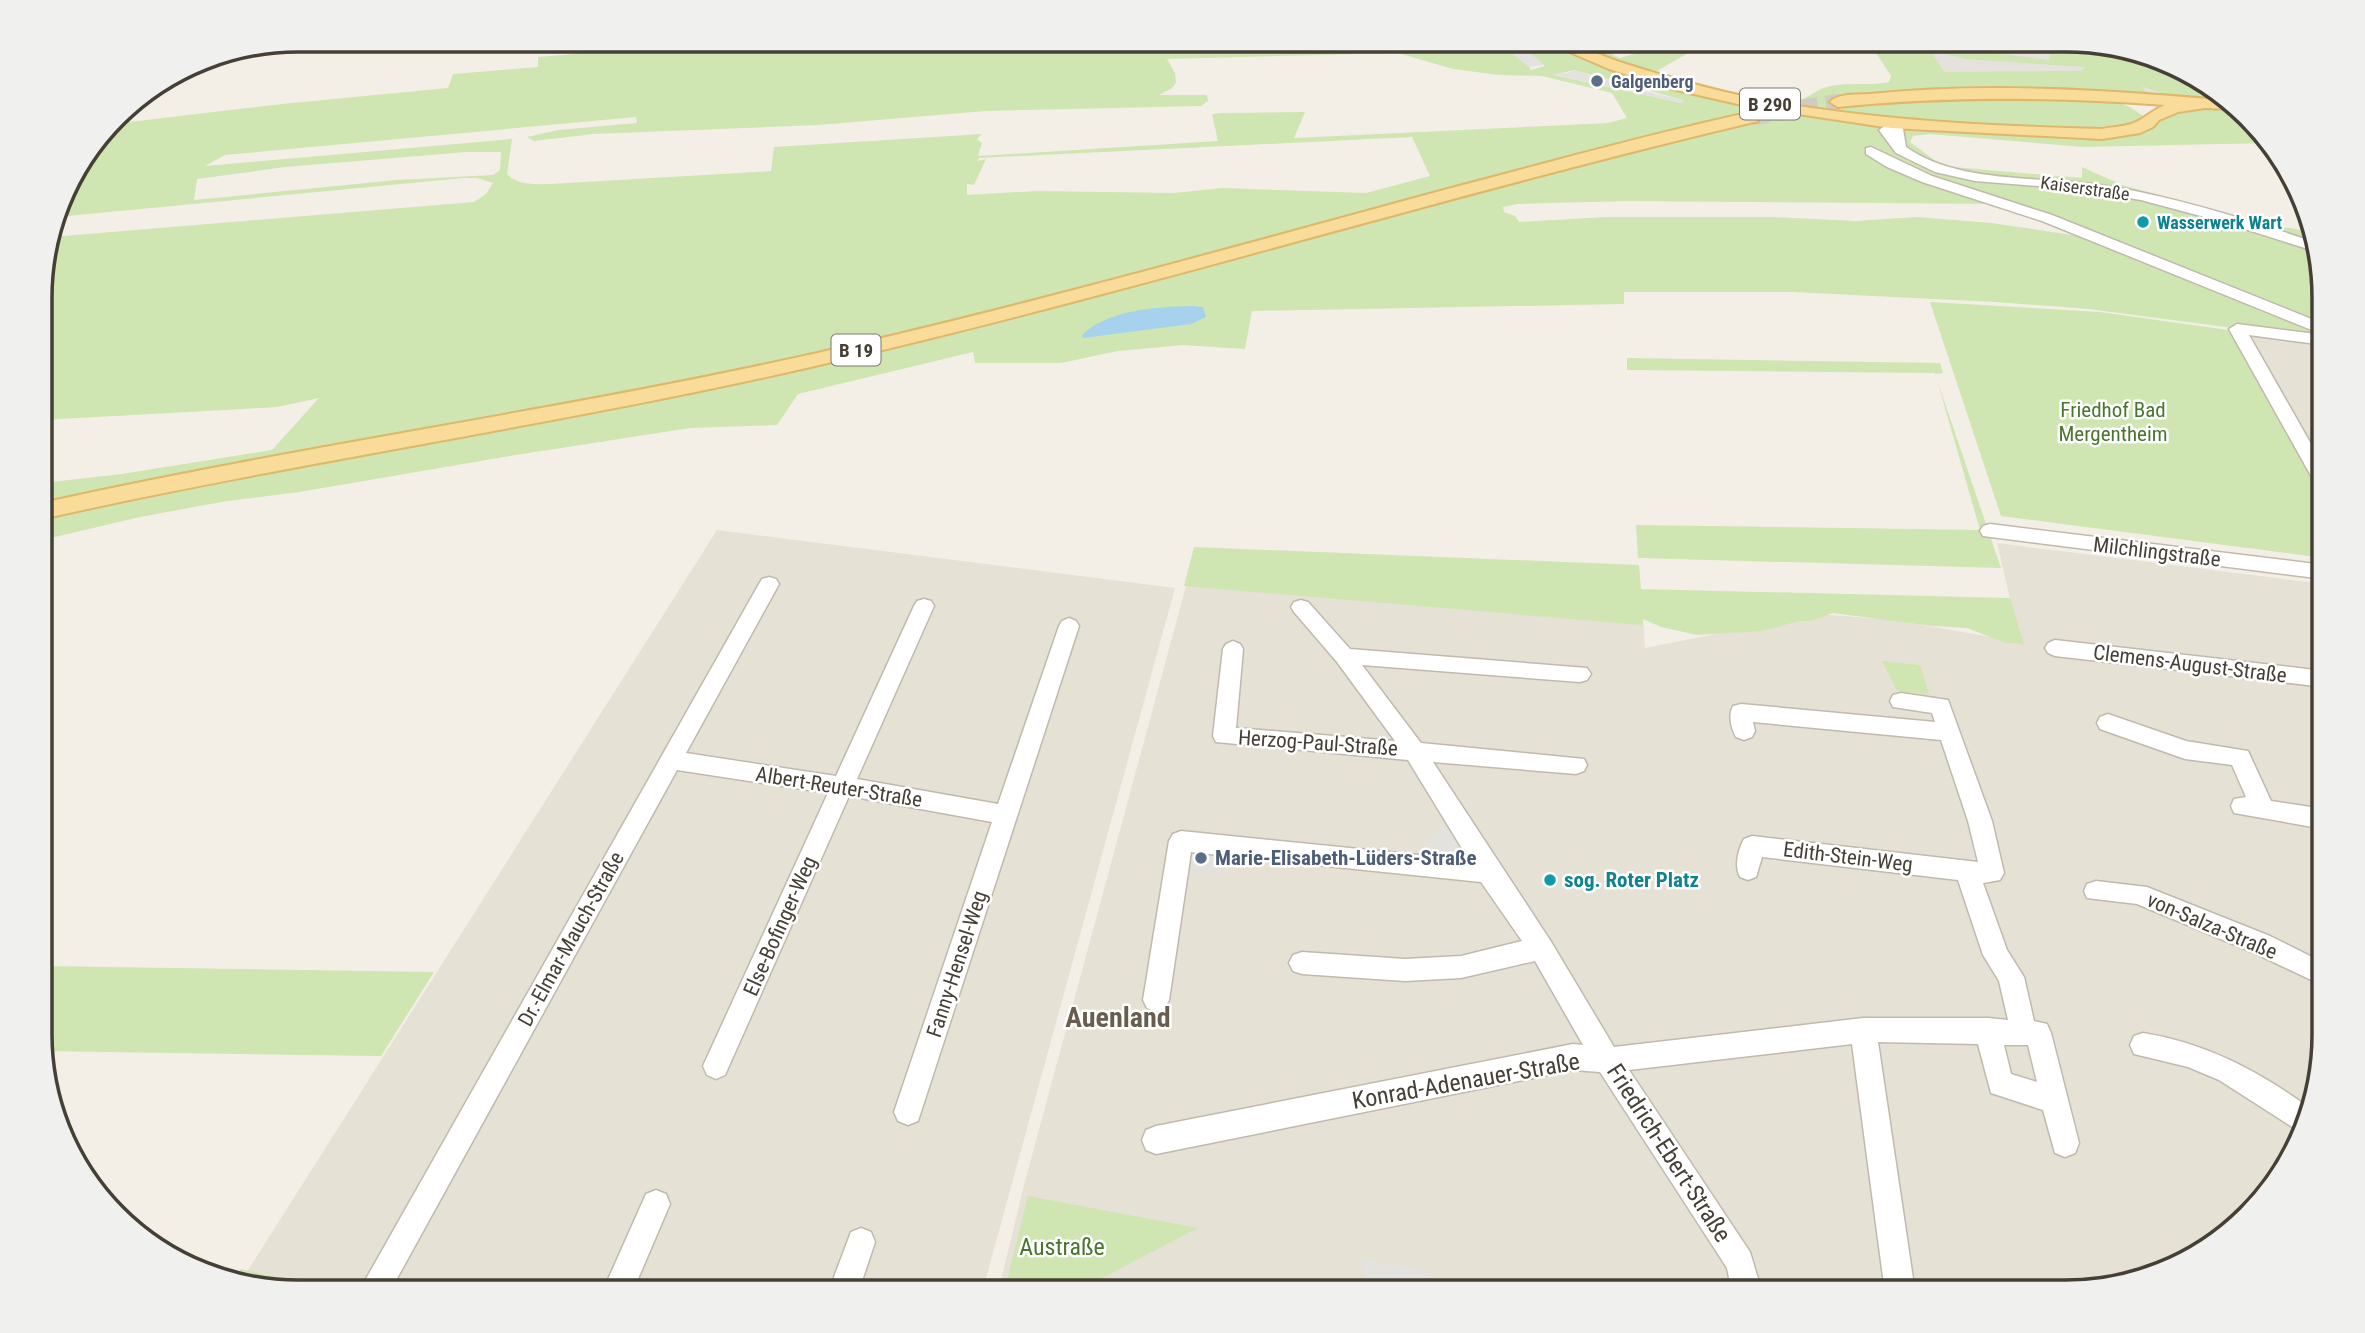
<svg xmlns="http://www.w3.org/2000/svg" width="2365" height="1333" viewBox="0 0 2365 1333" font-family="'Roboto Condensed',sans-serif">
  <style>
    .residential { fill: #e6e1d5 }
    .industrial { fill: #e5e1dc }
    .green { fill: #cfe5b2; fill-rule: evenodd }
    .parking { fill: #e4e2df }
    .water { fill: #a6d2ed }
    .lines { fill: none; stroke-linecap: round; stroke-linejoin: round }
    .major-tunnel { stroke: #d0ccc4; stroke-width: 17; stroke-dasharray: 17 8; stroke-linecap: butt }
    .minor-casing { stroke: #c1b9ad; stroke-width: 3 }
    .major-casing { stroke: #deb86a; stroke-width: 4 }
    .minor { fill: #fff; fill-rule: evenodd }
    .major { fill: #f9dc99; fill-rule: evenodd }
    .service-dot { fill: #5c6f8a; stroke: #fff; stroke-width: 2.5 }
    .culture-dot { fill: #0f9aa8; stroke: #fff; stroke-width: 2.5 }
    .labels { text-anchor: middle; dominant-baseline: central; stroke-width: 5; stroke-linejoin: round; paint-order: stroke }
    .far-service-label { font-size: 18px; font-weight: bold; fill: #4e5e75; stroke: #fff; text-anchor: start }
    .far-street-label { font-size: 18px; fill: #453f36; stroke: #fff }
    .far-culture-label { font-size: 18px; font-weight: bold; fill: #0d838f; stroke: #fff; text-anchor: start }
    .shield { fill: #fff; stroke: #7d7972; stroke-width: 2 }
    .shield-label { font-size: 19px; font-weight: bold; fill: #453f36 }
    .park-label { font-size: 21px; fill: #49752c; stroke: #fff }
    .street-label { font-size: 21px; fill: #453f36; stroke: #fff }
    .service-label { font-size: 21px; font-weight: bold; fill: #4e5e75; stroke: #fff; text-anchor: start }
    .culture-label { font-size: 21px; font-weight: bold; fill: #0d838f; stroke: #fff; text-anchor: start }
    .near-street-label { font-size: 24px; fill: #453f36; stroke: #fff }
    .near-park-label { font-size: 24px; fill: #49752c; stroke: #fff }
    .near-quarter-label { font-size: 28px; font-weight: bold; fill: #685d4e; stroke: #fff }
    .rim { fill: none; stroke: #453f36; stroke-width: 3.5 }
  </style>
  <rect width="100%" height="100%" fill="#f3efe7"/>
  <!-- residential -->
  <g class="residential">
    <path d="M2243 331 2324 338V469Z"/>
    <path d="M717 530 1175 588 982 1293H298L243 1278Z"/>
    <path d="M1997 543 2324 584V1051L2290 1163 2250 1217 2196 1258 2083 1292 998 1293 1024 1185 1189 575 1643 618 1645 648 1817 614 1894 620 2020 642Z"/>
  </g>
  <!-- industrial -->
  <path class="industrial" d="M1871 40H2061L2074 46 2126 59 2157 93 2079 88 2071 73 1943 72 1933 54 1876 53Z"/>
  <!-- green -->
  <g class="green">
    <path d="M747 40H1495L1530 67V70L1545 66 1510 40H1539L1569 54 1574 51 1550 40H1565L1581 46 1596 47 1620 58 1681 40H1725L1727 46 1688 53 1657 71C1697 83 1747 99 1789 101 1802 102 1808 96 1819 90 1839 80 1867 87 1889 82L1891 76 1876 53 1933 54 1944 72 2081 71 2086 67 1965 59 1946 54 1934 47 1932 40H1944L1945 47 2050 60 2049 53H2054L2053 46 2064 51 2084 54 2067 40 2195 75 2268 143 2083 147 1930 134 1913 136 1910 142 1937 162 1953 167 2082 178V167L2122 185 2276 226 2307 231 2324 281V340L2089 309 1995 302 1792 292H1624V304L1252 311 1245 349 1183 345 1118 351 1061 363H975L973 352 798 394 777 425 690 428 516 455 299 492 227 501 140 517 42 540V483L122 474 272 450 319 398 277 407 42 420V265L51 237 474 202 486 194 493 183 477 178H464L57 217 67 184 112 124 282 104 448 88 453 74 538 67V57ZM1398 53 1453 69 1499 75 1542 76 1612 93 1627 118 1608 123 1294 138 1305 112 1220 113 1212 114 1218 141 978 156 982 143 977 139 982 134 774 147 771 171 550 184C536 184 517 186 507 174L512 139 205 166 225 155 636 117 637 123 559 130 527 137 534 141 593 134 818 125 985 111 1201 106 1208 101 1207 95H1159L1172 88 1176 83 1175 73 1167 59ZM1574 70 1683 100 1682 103 1554 75ZM2142 86 2181 101 2141 122 2142 115 2130 107 2104 98H2149ZM1412 137 1430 176 1366 193 1222 188 1174 193 1037 191 967 195V184L974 185 986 159 977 161 979 158ZM467 152H501L500 170 493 175 397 180 194 200 197 179 285 167ZM1627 201 1998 204 2085 237 1992 223 1917 217 1855 221 1772 217H1606L1519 222 1515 216 1504 212 1503 207 1518 204Z"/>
    <path d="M1930 302 2100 312 2235 331 2324 492V558L2001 516Z"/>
    <path d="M1627 358 1940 363 1943 373 1935 374 2001 568 1638 558 1636 525 1980 530 1935 373 1627 370Z"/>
    <path d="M1194 547 1639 565 1641 589 2010 598 2024 644 2006 643 1967 628 1932 626 1833 613 1811 621H1799L1762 631 1697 635 1661 627 1643 619V625L1184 586Z"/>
    <path d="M1882 661 1920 665 1929 694 1897 691Z"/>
    <path d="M42 966 434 972 381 1056 42 1051Z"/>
    <path d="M1028 1196 1198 1228 1073 1293H1004Z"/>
    <path d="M241 1269 348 1293H298L236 1276Z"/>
  </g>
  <!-- parking -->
  <g class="parking">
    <path d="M1495 40H1510L1538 59 1543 65 1529 67Z"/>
    <path d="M1574 70 1655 94 1684 100 1682 103 1551 74 1567 73Z"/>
    <path d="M1442 825 1456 836 1457 849 1450 855 1425 856 1419 851Z"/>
    <path d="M1181 841 1225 846 1220 874 1178 869Z"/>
    <path d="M1360 1257 1429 1273 1435 1292H1369Z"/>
  </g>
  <!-- water -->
  <path class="water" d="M1193 306 1203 307 1206 317 1191 324 1083 338 1082 335C1109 309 1157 307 1193 306Z"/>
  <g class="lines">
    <!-- major-tunnel -->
    <path class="major-tunnel" d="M1752 117 1838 102"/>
    <!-- minor casing -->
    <g class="minor-casing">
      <g id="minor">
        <path d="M1895 119 1902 123 1906 147C1961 186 2049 175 2114 187 2181 199 2246 219 2311 241L2314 251 2223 222 2141 200 2064 188 1975 181 1935 172 1896 153 1879 130Z"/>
        <path d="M1871 147 1932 176 2052 215 2324 324V335L2042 221 1922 182 1887 167 1866 154V148Z"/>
        <path d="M2237 324 2324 335V345L2249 335 2324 467V489L2317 487 2315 483 2229 329Z"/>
        <path d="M1990 524 2324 565V579L1983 536 1980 531 1983 526Z"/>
        <path d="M769 577 776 579 779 584 686 753 836 776 914 606 917 601 924 599 931 601 934 606 857 779 998 804 1059 626 1062 621 1069 618 1076 621 1079 626 918 1121 908 1125 898 1121 894 1112 992 822 849 796 725 1075 716 1079 707 1075 703 1066 828 793 677 770 389 1293H358L759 584 762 579Z"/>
        <path d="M1301 600 1308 602 1350 649 1587 668 1591 674 1587 680 1580 682 1362 665 1421 743 1584 759 1587 765 1584 771 1576 774 1433 762 1550 940 1614 1047 1863 1018H1988L2008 1020 1999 981 1983 955 1958 880 1762 857 1756 877 1748 880 1740 877C1734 866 1738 850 1744 839L1752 836 1978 862 1968 821 1941 740 1753 722 1755 731 1752 737 1744 740 1736 737C1731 728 1728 715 1733 706L1741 704 1935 722 1932 713 1893 707 1890 701 1893 695 1901 693 1948 700 1992 821 2004 873 2000 880 1983 883 2007 950 2024 977 2034 1021 2047 1024 2051 1033 2079 1143 2075 1153 2065 1157 2055 1153 2043 1110 1991 1093 1978 1044 1878 1042 1915 1292H1885L1852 1044 1629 1070 1750 1252 1762 1292H1732L1727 1268 1600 1072 1573 1070 1156 1154 1146 1150 1142 1140 1146 1130 1156 1126 1573 1044 1583 1045 1535 961 1461 978 1405 981 1302 974 1293 971 1289 963 1293 955 1302 952 1405 959 1461 956 1522 941 1481 882 1191 852 1169 1000 1165 1008 1156 1012 1147 1008 1143 1000 1169 841 1173 834 1181 831 1469 860 1408 760 1216 742 1213 736 1223 649 1226 644 1233 641 1240 644 1243 649 1236 728 1395 741 1337 662 1294 612 1291 607 1294 602ZM2004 1045H2028L2037 1082 2011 1074Z"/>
        <path d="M2055 640 2324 671V687L2055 656 2048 653 2045 648 2048 643Z"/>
        <path d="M2108 714 2186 741 2248 751 2271 801 2324 809V829L2234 813 2231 806 2234 799 2246 797 2232 765 2185 759 2100 729 2097 723 2100 717Z"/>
        <path d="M2096 881 2147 887 2270 936 2324 963V986L2252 952 2137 904 2087 898 2084 891 2087 884Z"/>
        <path d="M2143 1033C2205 1043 2257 1070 2308 1107L2300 1132 2219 1080 2188 1067 2134 1054 2130 1045 2134 1036Z"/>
        <path d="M656 1190 666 1194 670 1204 632 1293H602L646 1194Z"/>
        <path d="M861 1228 871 1232 875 1242 858 1293H828L851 1232Z"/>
      </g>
    </g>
    <!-- major casing -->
    <g class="major-casing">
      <g id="major">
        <path d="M1542 40C1575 40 1594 54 1623 63 1666 77 1709 89 1752 98 1868 120 1985 126 2102 129 2111 127 2122 127 2131 124 2142 121 2152 110 2165 105 2056 97 1947 96 1838 107L1830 102C1838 93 1858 95 1870 94 1987 82 2105 90 2222 100L2232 109 2205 108 2178 112 2159 120 2153 127 2140 133 2102 139 1891 128 1751 107 1676 90 1609 69Z"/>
        <path d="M1752 112 1760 117 1758 121C1442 196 1132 293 815 366 559 425 299 461 42 519V503C298 446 557 411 813 354 1025 306 1234 247 1444 190 1547 163 1649 134 1752 112Z"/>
      </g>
    </g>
    <!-- minor -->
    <use href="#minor" class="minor"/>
    <!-- major -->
    <use href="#major" class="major"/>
  </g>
  <!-- markers -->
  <g class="service-dot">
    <circle cx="1597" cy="81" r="7"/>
    <circle cx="1201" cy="858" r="7"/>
  </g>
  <g class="culture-dot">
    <circle cx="2143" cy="222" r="7"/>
    <circle cx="1550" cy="880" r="7"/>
  </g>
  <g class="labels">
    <!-- far-service labels -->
    <g class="far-service-label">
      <text x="1611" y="81">Galgenberg</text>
    </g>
    <!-- far-street labels -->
    <g class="far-street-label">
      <text transform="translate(2085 188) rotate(8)">Kaiserstraße</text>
    </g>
    <!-- far-culture labels -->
    <g class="far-culture-label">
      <text x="2157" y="222">Wasserwerk Wart</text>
    </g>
    <!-- shield labels -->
    <g class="shield">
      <rect x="1740" y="88.5" width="60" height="31" rx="5"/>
      <rect x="831.5" y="334.5" width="49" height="31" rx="5"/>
    </g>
    <g class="shield-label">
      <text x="1770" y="104">B 290</text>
      <text x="856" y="350">B 19</text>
    </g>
    <!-- park labels -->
    <g class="park-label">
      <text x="2113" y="410">Friedhof Bad<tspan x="2113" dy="24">Mergentheim</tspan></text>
    </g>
    <!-- street labels -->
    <g class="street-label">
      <text transform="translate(2157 552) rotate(7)">Milchlingstraße</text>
      <text transform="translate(2190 664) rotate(7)">Clemens-August-Straße</text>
      <text transform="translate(1318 743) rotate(4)">Herzog-Paul-Straße</text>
      <text transform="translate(839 787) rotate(9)">Albert-Reuter-Straße</text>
      <text transform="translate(1848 857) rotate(7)">Edith-Stein-Weg</text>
      <text transform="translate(780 926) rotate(-66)">Else-Bofinger-Weg</text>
      <text transform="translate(2212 926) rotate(23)">von-Salza-Straße</text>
      <text transform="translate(571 939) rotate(-61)">Dr.-Elmar-Mauch-Straße</text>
      <text transform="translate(957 964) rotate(-72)">Fanny-Hensel-Weg</text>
    </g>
    <!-- service labels -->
    <g class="service-label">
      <text x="1215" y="858">Marie-Elisabeth-Lüders-Straße</text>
    </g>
    <!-- culture labels -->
    <g class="culture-label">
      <text x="1564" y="880">sog. Roter Platz</text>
    </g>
    <!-- near-street labels -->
    <g class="near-street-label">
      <text transform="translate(1466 1081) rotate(-10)">Konrad-Adenauer-Straße</text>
      <text transform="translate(1669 1153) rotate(57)">Friedrich-Ebert-Straße</text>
    </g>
    <!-- near-park labels -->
    <g class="near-park-label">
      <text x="1062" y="1247">Austraße</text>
    </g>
    <!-- near-quarter labels -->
    <g class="near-quarter-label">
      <text x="1118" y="1017">Auenland</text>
    </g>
  </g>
  <!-- crop -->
  <path d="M0 0H2365V1333H0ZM298 52H2066A246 246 0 0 1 2312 298V1034A246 246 0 0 1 2066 1280H298A246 246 0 0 1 52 1034V298A246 246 0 0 1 298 52Z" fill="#f0f0ef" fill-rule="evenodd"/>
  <path class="rim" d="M298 52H2066A246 246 0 0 1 2312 298V1034A246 246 0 0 1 2066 1280H298A246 246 0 0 1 52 1034V298A246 246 0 0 1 298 52Z"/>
</svg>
